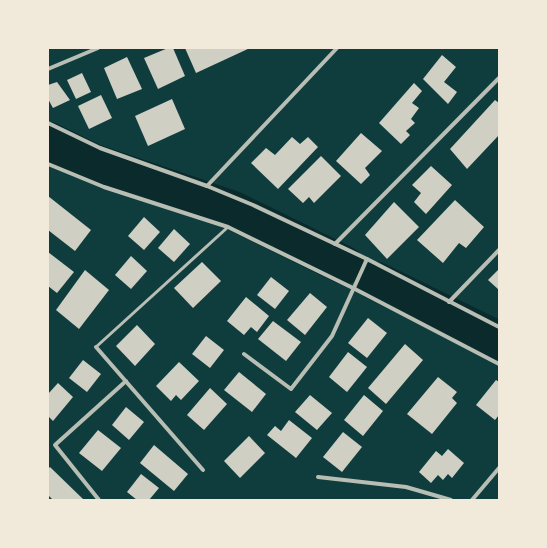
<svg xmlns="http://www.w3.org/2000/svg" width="547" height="548" viewBox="0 0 547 548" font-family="'Times New Roman',serif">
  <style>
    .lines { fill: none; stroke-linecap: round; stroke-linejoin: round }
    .river { stroke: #0a2a2b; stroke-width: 39 }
    .building { fill: #cfcfc3 }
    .service { stroke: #b8beb3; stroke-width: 3 }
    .minor { stroke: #b8beb3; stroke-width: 4 }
  </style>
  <rect width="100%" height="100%" fill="#0f3d3e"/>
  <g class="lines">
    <!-- river -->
    <g class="river">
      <path d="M48 141 93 163 232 210 344 265"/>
      <path d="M376 281 499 341"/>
    </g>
  </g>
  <!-- building -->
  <g class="building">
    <path d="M168 48H173L185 76 158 89 144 58Z"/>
    <path d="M185 48H250L196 73Z"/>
    <path d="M442 55 456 67 444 82 457 92 448 104 423 79Z"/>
    <path d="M127 57 142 89 117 99 104 68Z"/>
    <path d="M82 73 91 92 76 99 67 80Z"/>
    <path d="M57 82 70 100 53 108 48 99V85Z"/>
    <path d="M414 83 422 91 412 103 419 108 411 119 415 123 406 131 410 135 401 144 379 123Z"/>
    <path d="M101 95 112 118 89 129 78 106Z"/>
    <path d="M172 99 185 129 148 146 135 116Z"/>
    <path d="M495 100 499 103V135L467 169 450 149Z"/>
    <path d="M361 133 382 151 365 168 370 175 361 184 336 161Z"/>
    <path d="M292 137 300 144 308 137 318 147 278 189 251 163 266 148 275 155Z"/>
    <path d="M321 156 341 176 314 203 309 197 303 203 288 189Z"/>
    <path d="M431 166 452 185 426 214 414 202 421 193 412 185Z"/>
    <path d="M48 196 91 230 75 251 48 230Z"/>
    <path d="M455 200 484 227 466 248 459 243 443 263 417 240Z"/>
    <path d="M394 202 419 227 387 259 365 235Z"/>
    <path d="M144 217 160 232 144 250 128 236Z"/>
    <path d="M174 229 190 244 174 262 158 248Z"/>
    <path d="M48 252 74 272 57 293 48 286Z"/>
    <path d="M131 256 147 271 131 289 115 275Z"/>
    <path d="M202 262 221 281 193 308 174 288Z"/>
    <path d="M499 269V290L488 280Z"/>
    <path d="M85 270 109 290 79 329 56 310Z"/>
    <path d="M271 277 289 291 275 309 257 295Z"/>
    <path d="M310 293 327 307 305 335 287 320Z"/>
    <path d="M246 297 269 316 257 332 251 327 244 335 227 321Z"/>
    <path d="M368 318 387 333 367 358 348 343Z"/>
    <path d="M273 321 301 342 286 361 258 339Z"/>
    <path d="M137 325 155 344 135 366 116 346Z"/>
    <path d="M206 336 224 350 210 368 192 354Z"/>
    <path d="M405 344 423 360 386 404 368 388Z"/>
    <path d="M348 352 367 367 347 392 329 377Z"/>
    <path d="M83 360 101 374 87 392 69 378Z"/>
    <path d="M179 362 199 381 181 400 176 395 171 401 156 386Z"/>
    <path d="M239 372 266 394 252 412 224 390Z"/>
    <path d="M438 377 457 392 452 398 457 403 432 434 407 414Z"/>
    <path d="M496 380 499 382V415L495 420 476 405Z"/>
    <path d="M58 383 73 397 53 421 48 416V394Z"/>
    <path d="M210 388 227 404 204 430 187 415Z"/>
    <path d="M310 395 332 413 317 430 295 412Z"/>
    <path d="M364 395 383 411 363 436 344 420Z"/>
    <path d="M126 407 144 422 129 440 112 425Z"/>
    <path d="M289 420 312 438 296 458 267 435 275 426 281 431Z"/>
    <path d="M98 430 121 448 102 471 79 453Z"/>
    <path d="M343 432 362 447 342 472 323 457Z"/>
    <path d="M249 436 265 453 240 478 224 461Z"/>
    <path d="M154 445 188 474 174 491 140 463Z"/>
    <path d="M448 449 464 463 452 478 448 474 443 480 438 475 431 483 419 472 436 451 442 456Z"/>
    <path d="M50 467 84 500H53L48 495V469Z"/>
    <path d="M141 474 159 488 149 500H137L127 492Z"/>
  </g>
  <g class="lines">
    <!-- service -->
    <path class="service" d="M96 347 228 227"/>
    <!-- minor -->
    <g class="minor">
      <path d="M48 69 98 48"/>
      <path d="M48 123 100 148 207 186 253 205 367 259 499 327"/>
      <path d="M48 164 104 187 228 227 353 288 499 364"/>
      <path d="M207 186 337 48"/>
      <path d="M335 244 499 78"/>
      <path d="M449 302 499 250"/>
      <path d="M96 347 203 470"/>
      <path d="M244 354 291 389 332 336 367 259"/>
      <path d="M318 477 406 487 451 500"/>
      <path d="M99 500 55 445 126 381"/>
      <path d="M472 500 499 468"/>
    </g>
  </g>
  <!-- border -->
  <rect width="547" height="548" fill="none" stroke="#f1e9da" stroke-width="98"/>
</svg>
